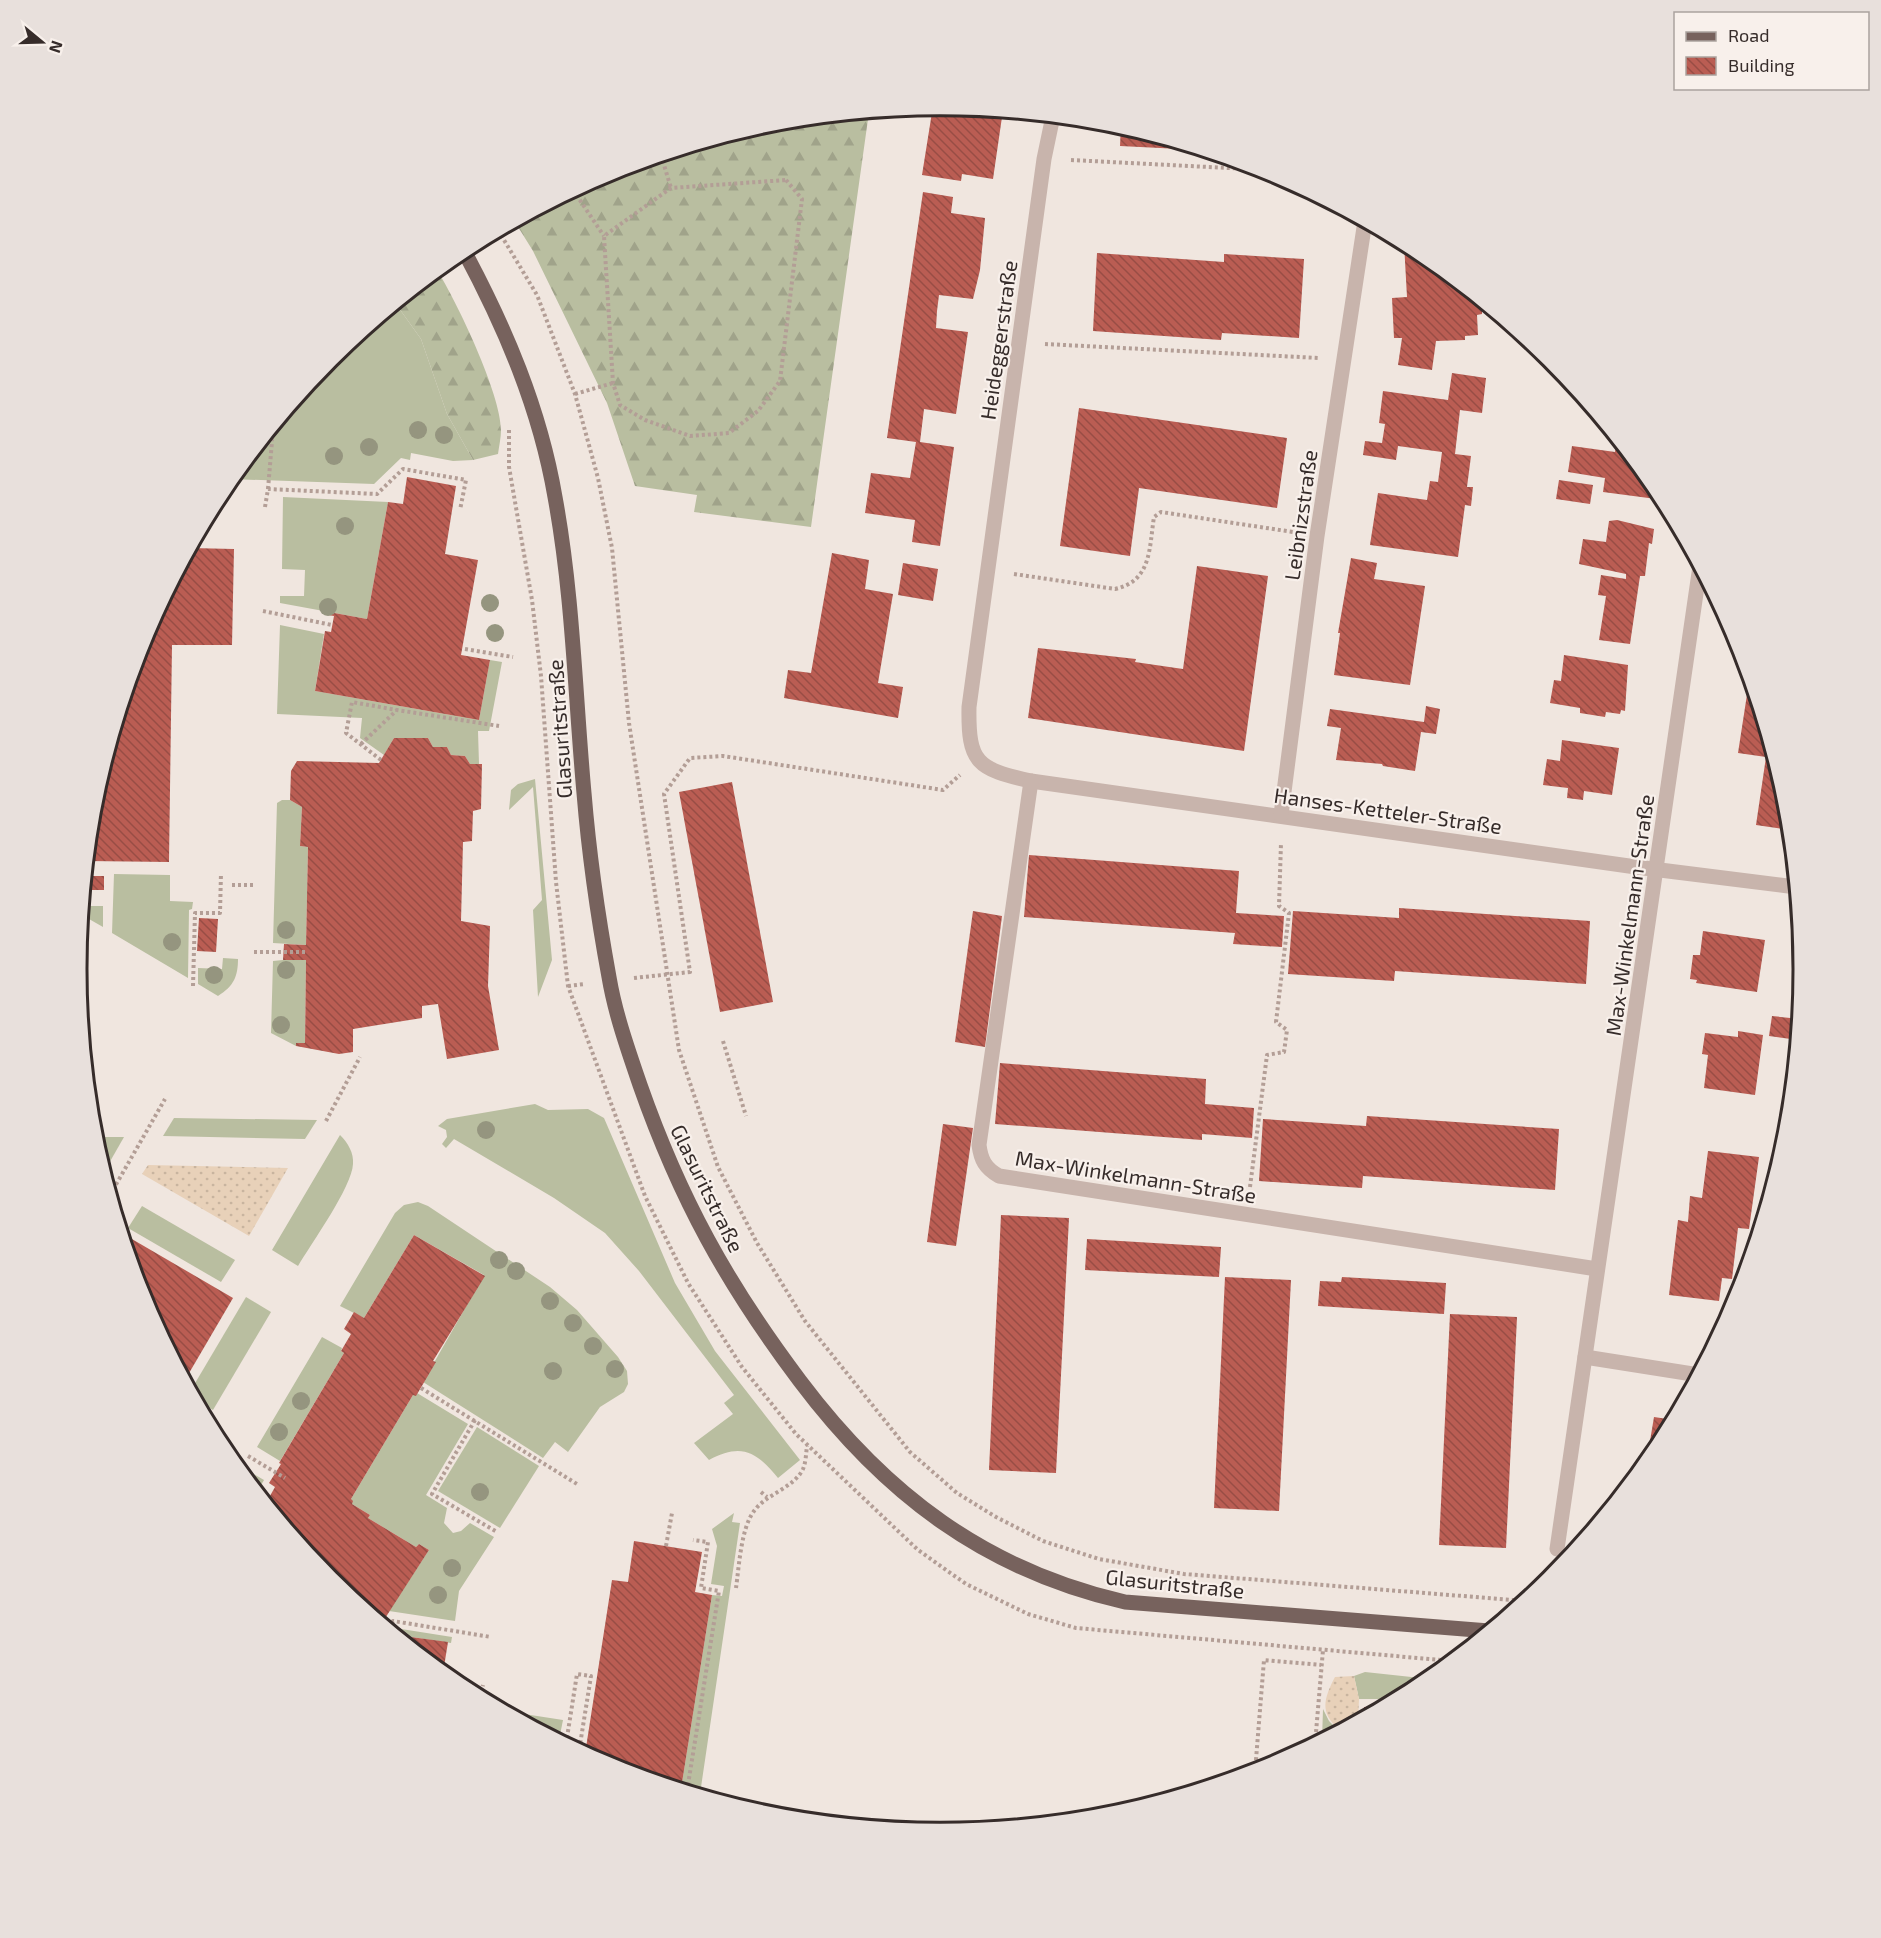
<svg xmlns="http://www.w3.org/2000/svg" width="1881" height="1938" viewBox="0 0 1881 1938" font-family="'Exo 2',sans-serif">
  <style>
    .grass { fill: #b9bea0 }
    .forest { fill: url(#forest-firs) }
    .sand { fill: url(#sand-dots) }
    .building { fill: url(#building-back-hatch) }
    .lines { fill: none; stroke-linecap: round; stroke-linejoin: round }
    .path { stroke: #b39e96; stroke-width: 4; stroke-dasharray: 3 3; stroke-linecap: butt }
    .minor { stroke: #c8b4ac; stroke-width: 15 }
    .major { stroke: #77625d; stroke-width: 15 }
    .tree { fill: #95957f }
    .labels { text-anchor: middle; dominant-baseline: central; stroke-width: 4.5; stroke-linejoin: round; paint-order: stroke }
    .street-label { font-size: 21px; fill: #362c2a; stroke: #f8f0eb }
    .rim { fill: none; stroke: #362c2a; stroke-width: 3 }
  </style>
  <defs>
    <pattern id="forest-firs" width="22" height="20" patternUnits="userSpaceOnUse" patternTransform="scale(1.5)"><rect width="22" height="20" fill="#b9bea0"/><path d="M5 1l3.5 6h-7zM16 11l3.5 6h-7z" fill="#a0a38a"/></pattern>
    <pattern id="sand-dots" width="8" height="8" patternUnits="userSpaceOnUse" patternTransform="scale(1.5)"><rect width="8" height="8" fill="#e8d1b9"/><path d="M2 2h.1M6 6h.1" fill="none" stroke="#c8b49f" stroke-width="1.8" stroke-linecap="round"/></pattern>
    <pattern id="building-back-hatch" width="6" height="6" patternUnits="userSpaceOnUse" patternTransform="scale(1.5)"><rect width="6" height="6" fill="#ba5d53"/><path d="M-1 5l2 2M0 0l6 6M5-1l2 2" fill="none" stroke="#984d45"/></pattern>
  </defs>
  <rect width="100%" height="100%" fill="#f0e6df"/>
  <!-- grass -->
  <g class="grass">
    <path d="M396 304 421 339 447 414 473 460 453 461 411 453 410 460 401 458 374 484 230 479 330 358Z"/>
    <path d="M283 497 388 502 367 619 280 603V596H304L305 570 282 569Z"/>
    <path d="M280 625 324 634 315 691 479 720 490 660 502 662 489 731H478L479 764H470L465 756 451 755 447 747H433L428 738H394L384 755 360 738 362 718 277 714Z"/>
    <path d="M535 779 552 960 538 997 533 910 542 900 533 787 509 810 511 790 518 784Z"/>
    <path d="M282 800H290L302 807 300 846 308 847 306 945 273 943 277 803Z"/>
    <path d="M114 874 170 875V901L193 902 192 909 189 910 188 978 112 933Z"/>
    <path d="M84 894H89V906H103V927L82 915Z"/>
    <path d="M223 958 238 959C238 976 234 986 218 996L198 984V968L222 969Z"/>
    <path d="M283 960H306L305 1043H296V1046L271 1033 273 961Z"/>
    <path d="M535 1104 548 1110 588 1109 604 1118 675 1283 715 1351 800 1460 778 1478C756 1451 741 1443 709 1460L694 1443 733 1414 724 1403 734 1395 639 1271 605 1233 554 1198 454 1139 446 1148 442 1144 447 1137 446 1130 438 1126 447 1119Z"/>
    <path d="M174 1118 317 1120 305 1139 163 1136Z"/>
    <path d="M340 1135C348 1143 354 1153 353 1164 352 1187 311 1244 298 1266L272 1250Z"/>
    <path d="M93 1137H124L104 1172Z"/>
    <path d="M418 1202 428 1206 550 1287 577 1310 618 1357 627 1371 628 1384 624 1392 600 1407 568 1452 555 1442 543 1458 423 1382 484 1275 414 1235 364 1318 340 1306 395 1213 404 1205Z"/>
    <path d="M142 1206 235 1260 221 1282 128 1228Z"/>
    <path d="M246 1297 271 1312 213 1410 196 1400 191 1390Z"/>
    <path d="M322 1337 342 1348 341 1351 344 1353 280 1461 257 1447Z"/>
    <path d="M417 1393 468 1424 426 1495 447 1508 444 1523 453 1533 461 1531 470 1523 494 1537 459 1591 455 1621 389 1611 429 1550 419 1544 416 1547 368 1518 370 1515 352 1504 351 1499 413 1395Z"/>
    <path d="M477 1427 539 1466 500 1528 438 1491Z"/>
    <path d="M245 1469 264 1480 257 1492 242 1474Z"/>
    <path d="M734 1513 732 1522 740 1523 700 1794 681 1789 712 1595 722 1596 724 1586 711 1584 717 1546 712 1529Z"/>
    <path d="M395 1628 452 1637 451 1643 412 1637 410 1646 393 1632Z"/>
    <path d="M1365 1672 1430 1679 1399 1699H1359L1354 1676Z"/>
    <path d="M1323 1709 1329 1721 1339 1731 1322 1740Z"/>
    <path d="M504 1711 563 1720 559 1740Z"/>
  </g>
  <!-- forest -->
  <g class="forest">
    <path d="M869 112 811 527 694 512 697 495 635 486 607 403 533 251 515 222 610 171 772 122Z"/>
    <path d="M437 270C457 302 501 394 501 430 501 438 499 446 498 454L473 460 447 414 421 339 396 304Z"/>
  </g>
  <!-- sand -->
  <g class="sand">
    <path d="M148 1165 288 1168 249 1236 142 1174Z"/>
    <path d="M1354 1676 1359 1699 1358 1721 1339 1729C1319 1713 1324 1698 1335 1677Z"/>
  </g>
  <!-- building -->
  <g class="building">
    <path d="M933 106 995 110 994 116 1002 117 993 179 962 174 961 181 922 175Z"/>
    <path d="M1121 125 1201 149 1200 150 1120 146Z"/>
    <path d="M923 192 953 197 951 213 985 218 980 270 973 299 939 295 937 311 936 328 968 332 956 414 924 409 920 442 954 447 940 546 912 542 915 520 865 513 871 473 910 478 916 442 887 438Z"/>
    <path d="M1404 243 1421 251 1482 301V314L1477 315 1478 335 1465 336V340L1436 341 1432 370 1398 365 1402 338H1394L1392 298 1407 297Z"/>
    <path d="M1097 253 1224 262V254L1304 259 1299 338 1222 333 1221 340 1093 331Z"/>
    <path d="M1452 373 1486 378 1482 413 1460 410 1455 454 1471 456 1467 487H1473L1471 506 1465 505 1458 557 1370 545 1378 493 1427 500 1430 481 1438 482 1442 452 1398 446 1396 460 1363 455 1365 441 1382 443 1385 424 1379 423 1383 391 1448 400Z"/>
    <path d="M1079 408 1287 438 1277 508 1139 488 1130 556 1060 546Z"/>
    <path d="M1617 438 1657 487 1656 499 1603 492 1605 478 1568 472 1572 446 1615 452Z"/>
    <path d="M407 477 456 486 445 554 478 560 461 655 490 660 479 720 315 691 325 631 331 632 334 616 328 615 329 612 367 619 388 502 403 504Z"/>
    <path d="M1559 480 1593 485 1590 504 1556 499Z"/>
    <path d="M1617 520 1654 529 1652 544 1649 543 1645 576H1640L1630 644 1599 640 1606 596 1598 595 1601 575 1626 579V574L1579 564 1583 539 1606 542 1609 521Z"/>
    <path d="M191 548 234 549 232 645H172L169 862 87 861 93 800 142 638Z"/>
    <path d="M832 553 869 560 865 589 893 594 878 683 903 687 898 718 784 698 788 670 811 673Z"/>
    <path d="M1351 558 1377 563 1374 579 1425 586 1410 685 1334 675 1340 633H1338Z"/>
    <path d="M903 563 938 569 933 601 898 595Z"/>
    <path d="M1197 566 1268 576 1244 751 1028 718 1038 648 1136 659 1135 662 1183 669Z"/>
    <path d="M1564 655 1628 665 1625 711 1621 710 1620 714 1606 712 1605 717 1580 713V708L1550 703 1554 680 1561 681Z"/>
    <path d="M1750 675 1788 801 1791 830 1756 825 1766 757 1738 753Z"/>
    <path d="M1426 706 1440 709 1436 734 1421 732 1415 771 1383 766 1382 764 1336 760 1341 728 1327 726 1330 709 1424 722Z"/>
    <path d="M394 738H428L433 747H447L451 755 465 756 470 764H482L481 809 473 811 472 841 463 842 461 921 490 926 488 986 499 1050 447 1059 438 1004 422 1006V1018L353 1029V1052L339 1054 296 1046V1043H305L306 960H283L284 944 306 945 308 847 300 846 302 807 290 800 291 771 297 761 379 763Z"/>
    <path d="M1562 740 1619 748 1612 795 1584 791 1583 800 1567 798 1568 788 1543 785 1547 759 1560 761Z"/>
    <path d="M732 782 773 1002 720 1012 679 792Z"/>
    <path d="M1029 855 1239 871 1236 913 1284 916 1282 947 1233 944 1235 933 1024 917Z"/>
    <path d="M86 876H104V890H84Z"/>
    <path d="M1399 908 1590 921 1586 984 1395 971 1394 981 1288 974 1293 911 1399 918Z"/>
    <path d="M973 911 1002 916 985 1047 955 1042Z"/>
    <path d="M199 918 218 919 216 952 197 951Z"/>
    <path d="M1703 931 1765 940 1757 992 1696 983 1697 980 1690 979 1693 955H1700Z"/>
    <path d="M1772 1016 1800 1019 1798 1040 1769 1036Z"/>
    <path d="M1738 1031 1763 1035 1755 1095 1704 1088 1708 1055 1702 1054 1705 1033 1738 1037Z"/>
    <path d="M1000 1063 1206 1079 1205 1104 1254 1108 1252 1138 1202 1134V1140L995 1124Z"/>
    <path d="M1367 1116 1559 1129 1555 1190 1363 1176 1362 1188 1259 1181 1263 1119 1366 1126Z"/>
    <path d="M943 1124 973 1128 956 1246 927 1242Z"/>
    <path d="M1708 1151 1759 1157 1749 1229 1738 1228 1732 1279 1722 1278 1719 1301 1669 1295 1678 1220 1688 1222 1690 1196 1702 1198Z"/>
    <path d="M1001 1215 1069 1218 1056 1473 989 1470Z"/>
    <path d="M125 1235 233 1298 185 1380 142 1299Z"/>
    <path d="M414 1235 485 1276 433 1361 436 1362 416 1396 413 1395 351 1499 353 1501 352 1504 370 1515 368 1518 416 1547 419 1544 429 1550 382 1623 329 1580 266 1503 275 1487 269 1483 281 1464 279 1463 344 1353 341 1351 351 1334 344 1329 354 1312 364 1318Z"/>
    <path d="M1087 1239 1221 1247 1219 1277 1085 1270Z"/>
    <path d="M1225 1277 1291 1280 1279 1511 1214 1508Z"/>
    <path d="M1342 1277 1446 1283 1444 1314 1318 1306 1320 1281 1341 1282Z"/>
    <path d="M1741 1280 1744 1281 1740 1296H1739Z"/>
    <path d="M1450 1314 1517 1317 1506 1548 1439 1545Z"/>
    <path d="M1654 1417 1674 1420 1659 1449 1646 1465Z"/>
    <path d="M634 1541 702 1552 695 1592 712 1595 681 1789 610 1767 585 1754 612 1580 628 1582Z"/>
    <path d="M411 1637 448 1642 443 1673 410 1646Z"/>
    <path d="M1385 1706 1374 1712 1364 1718V1707Z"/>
  </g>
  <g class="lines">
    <!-- path -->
    <g class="path">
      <path d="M661 155 671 188"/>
      <path d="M1071 160 1268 170"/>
      <path d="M786 180 802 199 780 381 758 411 729 433 690 436 645 420 620 405 613 383 604 236 671 188Z"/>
      <path d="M573 190 604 236"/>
      <path d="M498 230 537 295 575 394 598 478 612 548 629 723 679 1050 718 1167 757 1243 805 1321 910 1452 957 1493 996 1517 1043 1541 1099 1559 1184 1574 1526 1601"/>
      <path d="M1045 344 1319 358"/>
      <path d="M575 394 613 383"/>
      <path d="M509 430V467L532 600 541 676 556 882 568 986 645 1196 688 1283 742 1367 796 1434 918 1550 966 1584 1028 1614 1076 1628 1452 1661"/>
      <path d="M268 489 272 441 270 431"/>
      <path d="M265 507 268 489 377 494 403 469 466 480 460 510"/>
      <path d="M1014 574 1115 589C1152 581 1149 548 1154 517L1161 512 1293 532"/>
      <path d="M263 611 332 625"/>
      <path d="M465 649 513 657"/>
      <path d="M361 744 397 710 499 726"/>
      <path d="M381 760 346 733 352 702 397 710"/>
      <path d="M232 885H256"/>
      <path d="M254 952H306"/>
      <path d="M634 978 690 972 664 794 690 758 723 756 943 790 960 775"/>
      <path d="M193 986 195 913H220L221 873"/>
      <path d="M568 986 585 984"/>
      <path d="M723 1041 746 1116"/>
      <path d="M326 1121 360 1057"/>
      <path d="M1250 1187 1267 1055 1284 1052 1287 1030 1276 1022 1289 913 1279 906 1281 843"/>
      <path d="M110 1195 165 1099"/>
      <path d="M421 1388 577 1484"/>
      <path d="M475 1420 432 1494 497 1532"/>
      <path d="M248 1456 285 1478"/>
      <path d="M761 1492 767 1497"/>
      <path d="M666 1546 672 1513"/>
      <path d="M736 1588C739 1567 741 1528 754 1511 766 1494 794 1488 803 1469 806 1462 806 1453 807 1446"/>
      <path d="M389 1628 393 1621 491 1637"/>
      <path d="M480 1698 483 1685"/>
      <path d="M566 1744 577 1674 591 1676 579 1751"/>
      <path d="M1315 1744 1323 1650"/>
      <path d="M1255 1765 1272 1767"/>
      <path d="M1255 1772 1264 1660 1321 1665"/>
      <path d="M687 1791 719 1591 701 1588 708 1542 693 1540"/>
    </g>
    <!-- minor -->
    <g class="minor">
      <path d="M1053 116 1044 159 969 707C968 763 977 769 1031 781L1636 867 1796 887"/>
      <path d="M1031 781 979 1145C981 1160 985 1168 999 1176L1597 1269"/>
      <path d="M1281 815 1317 536 1365 221"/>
      <path d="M1585 1357 1699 1375"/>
      <path d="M1557 1549 1700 566"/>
    </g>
    <!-- major -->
    <path class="major" d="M463 249C505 327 540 409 555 497 573 595 575 694 584 793 589 854 598 917 609 977 615 1013 628 1050 640 1085 680 1199 727 1284 800 1381 885 1494 985 1570 1125 1602L1489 1631"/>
  </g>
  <!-- trees -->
  <g class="tree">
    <circle cx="418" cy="430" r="9"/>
    <circle cx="444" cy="435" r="9"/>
    <circle cx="369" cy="447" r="9"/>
    <circle cx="334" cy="456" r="9"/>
    <circle cx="345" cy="526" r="9"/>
    <circle cx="490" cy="603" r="9"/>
    <circle cx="328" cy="607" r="9"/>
    <circle cx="495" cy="633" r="9"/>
    <circle cx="286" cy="930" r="9"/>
    <circle cx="172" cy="942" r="9"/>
    <circle cx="286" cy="970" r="9"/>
    <circle cx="214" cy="975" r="9"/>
    <circle cx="281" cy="1025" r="9"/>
    <circle cx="486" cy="1130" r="9"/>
    <circle cx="499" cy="1260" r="9"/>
    <circle cx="516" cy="1271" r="9"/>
    <circle cx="550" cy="1301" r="9"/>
    <circle cx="573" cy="1323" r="9"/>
    <circle cx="593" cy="1346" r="9"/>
    <circle cx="615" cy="1369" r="9"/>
    <circle cx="553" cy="1371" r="9"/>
    <circle cx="301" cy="1401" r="9"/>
    <circle cx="279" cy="1432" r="9"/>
    <circle cx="480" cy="1492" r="9"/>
    <circle cx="452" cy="1568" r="9"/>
    <circle cx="438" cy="1595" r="9"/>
  </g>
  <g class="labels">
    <!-- street labels -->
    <g class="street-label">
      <text transform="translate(998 340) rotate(-82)">Heideggerstraße</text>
      <text transform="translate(1300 515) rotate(-82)">Leibnizstraße</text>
      <text transform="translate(559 729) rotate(-94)">Glasuritstraße</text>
      <text transform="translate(1388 810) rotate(8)">Hanses-Ketteler-Straße</text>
      <text transform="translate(1629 915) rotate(-82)">Max-Winkelmann-Straße</text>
      <text transform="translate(1136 1176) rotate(9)">Max-Winkelmann-Straße</text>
      <text transform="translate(708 1188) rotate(64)">Glasuritstraße</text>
      <text transform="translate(1175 1583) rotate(6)">Glasuritstraße</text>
    </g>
  </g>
  <!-- crop -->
  <path d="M0 0H1881V1938H0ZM87 969a853 853 0 1 1 1706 0a853 853 0 1 1-1706 0Z" fill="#e8e0dc" fill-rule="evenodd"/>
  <path class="rim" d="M87 969a853 853 0 1 1 1706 0a853 853 0 1 1-1706 0Z"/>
  <!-- legend -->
  <rect x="1674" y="12" width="195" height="78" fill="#f8f0eb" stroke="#aaa29e" stroke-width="1.5"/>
  <rect x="1686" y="32" width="30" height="9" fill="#77625d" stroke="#aaa29e" stroke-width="1.5"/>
  <text x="1728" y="42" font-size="18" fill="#362c2a">Road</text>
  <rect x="1686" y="57" width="30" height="18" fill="url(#building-back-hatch)" stroke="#aaa29e" stroke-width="1.5"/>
  <text x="1728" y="72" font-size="18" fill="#362c2a">Building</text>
  <!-- north arrow -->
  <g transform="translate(42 42) rotate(109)" stroke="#f8f0eb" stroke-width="4.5" paint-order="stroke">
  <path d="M0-4.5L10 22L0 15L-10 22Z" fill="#362c2a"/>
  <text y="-9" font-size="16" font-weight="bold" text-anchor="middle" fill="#362c2a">N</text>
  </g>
</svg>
